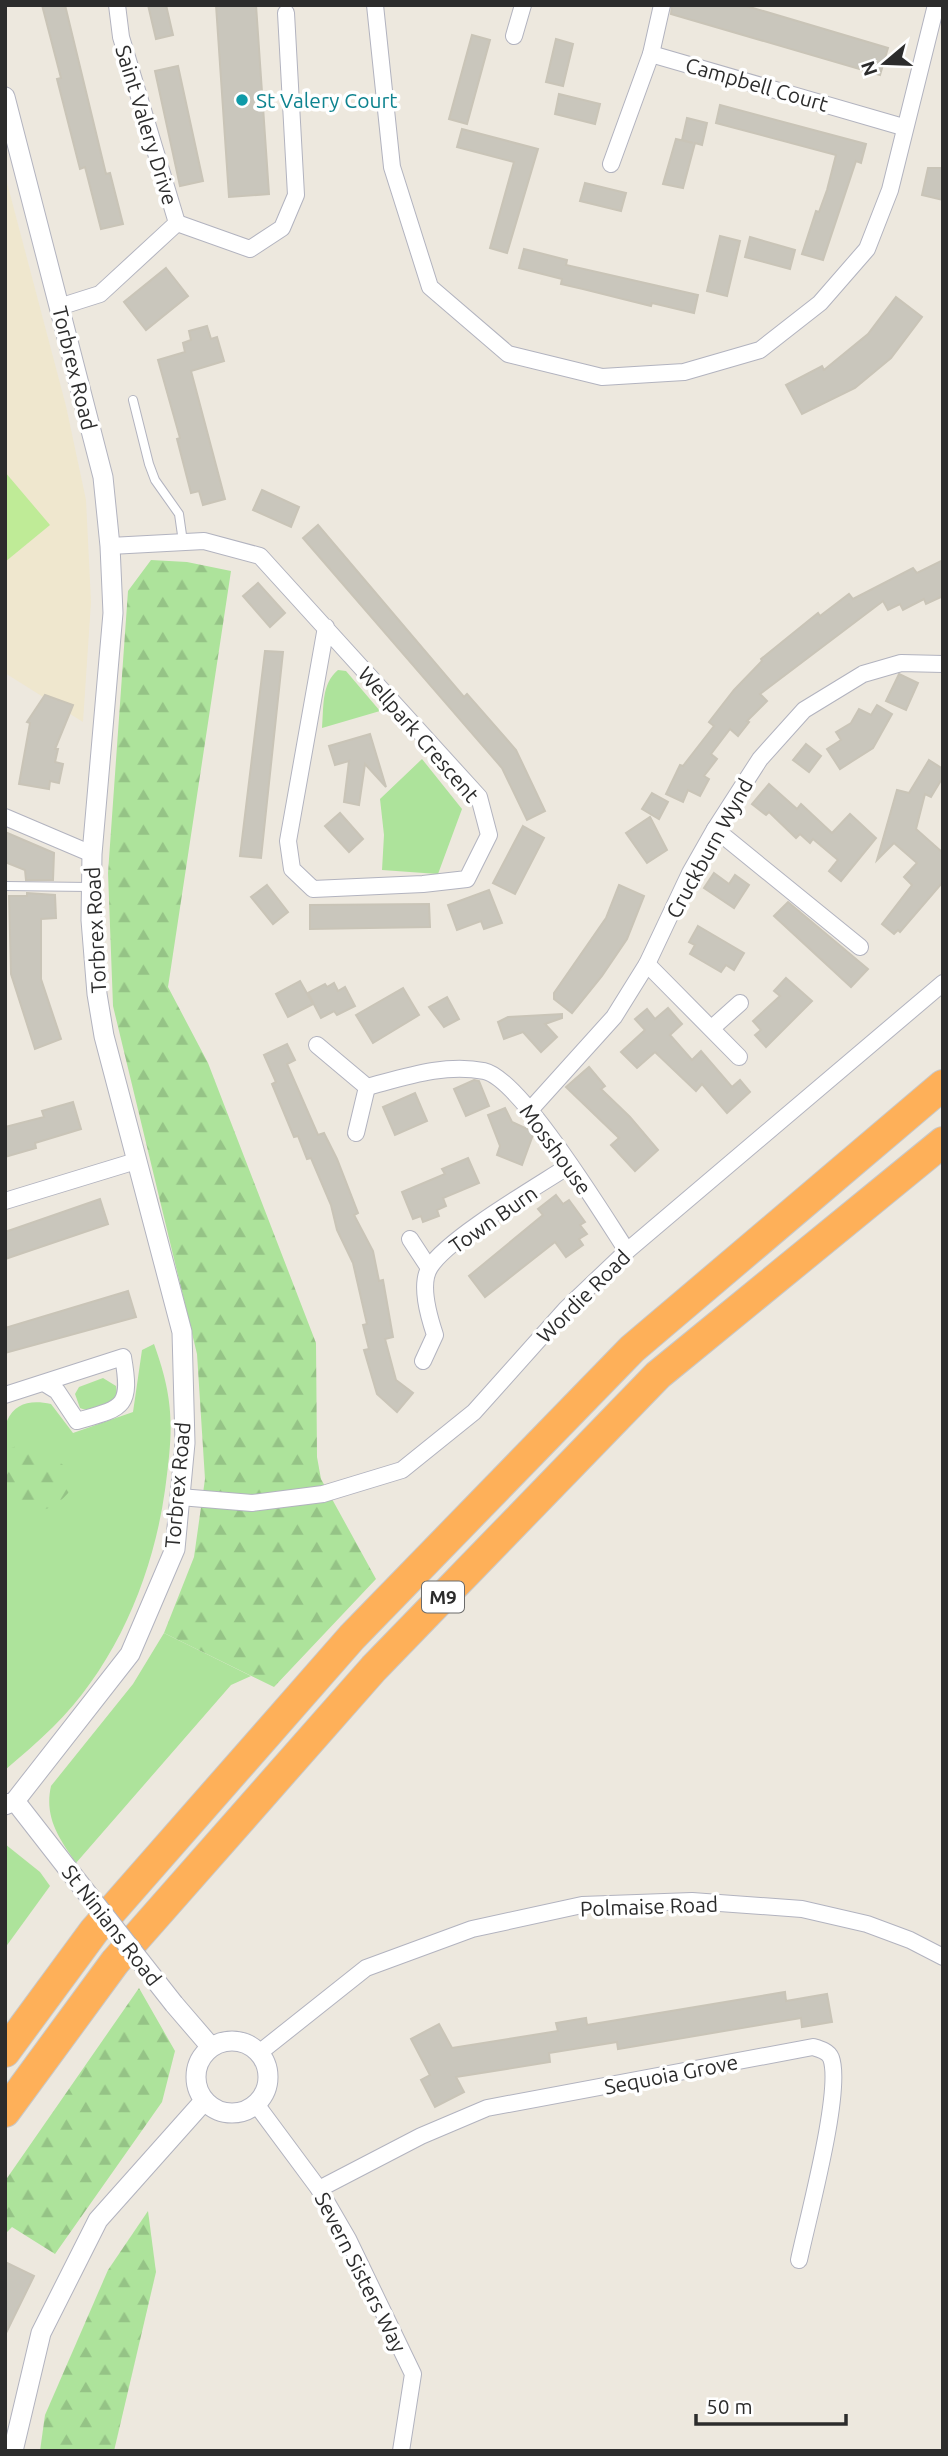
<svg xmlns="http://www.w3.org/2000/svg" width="948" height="2456" viewBox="0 0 948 2456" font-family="Ubuntu,sans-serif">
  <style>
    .education { fill: #efe7ce }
    .grass { fill: #ade39b }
    .forest { fill: url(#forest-firs) }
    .pitch { fill: #bfeb97 }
    .building { fill: #c9c6bc; stroke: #c9c4b7; stroke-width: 2 }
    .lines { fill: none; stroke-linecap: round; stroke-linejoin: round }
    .service-casing { stroke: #b2b3bf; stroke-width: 10 }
    .minor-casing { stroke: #b2b3bf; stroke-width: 18 }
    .tertiary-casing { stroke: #b2b3bf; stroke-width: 21 }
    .motorway-casing { stroke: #c8c8c8; stroke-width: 32 }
    .service { stroke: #fff; stroke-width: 8 }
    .minor { stroke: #fff; stroke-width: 16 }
    .tertiary { stroke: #fff; stroke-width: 19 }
    .motorway { stroke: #feb059; stroke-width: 30 }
    .tertiary-bridge-casing { stroke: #b2b3bf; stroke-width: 21; stroke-linecap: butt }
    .tertiary-bridge { stroke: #fff; stroke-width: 19 }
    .culture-dot { fill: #0f9aa8; stroke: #fff; stroke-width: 2.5 }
    .labels { text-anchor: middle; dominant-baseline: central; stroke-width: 7; stroke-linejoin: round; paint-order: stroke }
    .shield { fill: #fff; stroke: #6b6b6b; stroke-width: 2 }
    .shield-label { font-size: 19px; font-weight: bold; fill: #2c2c2c }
    .street-label { font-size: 21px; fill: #2c2c2c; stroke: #fff }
    .culture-label { font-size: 21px; fill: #0d838f; stroke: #fff; text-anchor: start }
  </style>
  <defs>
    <pattern id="forest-firs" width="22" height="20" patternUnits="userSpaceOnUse" patternTransform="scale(1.75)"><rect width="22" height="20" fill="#ade39b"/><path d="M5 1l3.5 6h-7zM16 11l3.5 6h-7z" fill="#95c386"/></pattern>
  </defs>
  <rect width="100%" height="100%" fill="#ede8de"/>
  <!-- education -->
  <path class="education" d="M5 175 66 406 86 500 91 602 83 722 5 673Z"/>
  <!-- grass -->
  <g class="grass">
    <path d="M338 670 346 671 380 711 322 728C324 707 321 684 338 670Z"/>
    <path d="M422 759 462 809 438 874 382 870 384 835 380 799Z"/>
    <path d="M154 1344C175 1402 173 1430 165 1490 153 1576 116 1665 53 1727 38 1742 21 1756 5 1770L7 1421C15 1402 32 1400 51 1404L73 1433 133 1412 142 1350Z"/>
    <path d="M103 1378 116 1386 117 1394C110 1405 92 1413 80 1408L75 1394 79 1387Z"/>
    <path d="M164 1633 251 1676 231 1685 76 1863C59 1838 44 1818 51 1786L133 1684Z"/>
    <path d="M5 1844 40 1872 50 1886 5 1948Z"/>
  </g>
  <!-- forest -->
  <g class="forest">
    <path d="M151 560 187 562 231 571 168 987 208 1063 316 1343 317 1457 321 1479 376 1579 274 1687 164 1633 194 1557 205 1479 197 1354 113 1006 108 873 128 591Z"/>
    <path d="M25 1443 33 1444C47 1466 69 1453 73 1487 52 1514 36 1516 5 1501V1462L11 1448Z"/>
    <path d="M139 1988 175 2051 162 2102 55 2254 12 2227 5 2234V2181Z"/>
    <path d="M148 2211 156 2272 114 2451H40L45 2415 108 2270Z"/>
  </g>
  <!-- pitch -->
  <path class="pitch" d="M5 472 50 525 5 562Z"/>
  <!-- building -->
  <g class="building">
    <path d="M42 5H65L106 174 110 173 123 224 101 229 85 167 80 169 57 79 61 78Z"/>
    <path d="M148 5H166L173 35 156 39Z"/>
    <path d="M216 5H256L269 194 229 197Z"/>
    <path d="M672 5H743L888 48 880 75 671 14Z"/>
    <path d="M472 35 490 40 467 124 449 119Z"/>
    <path d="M556 39 573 44 563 86 546 82Z"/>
    <path d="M178 66 203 181 180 186 155 71Z"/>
    <path d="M559 94 600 104 595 124 555 114Z"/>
    <path d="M720 105 866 144 861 163 856 161 823 260 802 254 816 211 819 212 827 190 836 155 716 123Z"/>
    <path d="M687 118 707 123 702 145 695 143 683 188 663 184 676 139 693 143 682 140Z"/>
    <path d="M462 129 538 149 507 253 490 248 514 162 457 147Z"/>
    <path d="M928 168H943V200L922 195Z"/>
    <path d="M585 183 626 193 621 211 580 201Z"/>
    <path d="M720 236 740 241 727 296 707 291Z"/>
    <path d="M750 237 795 250 790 269 745 257Z"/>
    <path d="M524 249 567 260 566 265 698 295 694 313 652 303 651 306 583 289 561 284 562 279 519 268Z"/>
    <path d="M166 268 188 296 146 330 124 302Z"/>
    <path d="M896 297 922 317 891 358 855 388 802 414 786 385 822 366 824 370 868 334Z"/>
    <path d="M207 326 211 339 217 337 224 361 191 371 225 499 203 505 199 491 191 493 177 439 180 438 158 360 185 352 183 343 191 340 189 331Z"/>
    <path d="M262 490 299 507 291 527 253 510Z"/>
    <path d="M318 525 464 697 467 694 516 750 545 811 527 820 502 768 303 538Z"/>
    <path d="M943 560V596L926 604 924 599 903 610 900 604 888 610 883 601 760 694 767 701 747 721 749 722 738 736 730 729 711 754 717 759 704 776 709 779 700 796 688 790 683 802 666 794 680 765 683 766 714 726 709 722 734 690 762 661 761 659 818 613 820 616 849 594 853 599 913 568 917 573Z"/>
    <path d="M258 583 285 613 270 627 243 596Z"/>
    <path d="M265 651 283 652 261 858 240 856Z"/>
    <path d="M899 674 918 683 906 710 886 701Z"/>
    <path d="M45 695 73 705 55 749H58L55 762 63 764 59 783 50 781 49 789 19 784 30 723 27 722Z"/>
    <path d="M877 705 892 714 873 748 840 769 827 749 841 740 836 732 851 723 859 709 871 715Z"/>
    <path d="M370 734 386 787 365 764 359 805 344 802 349 761 335 765 329 746Z"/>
    <path d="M806 744 821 756 809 772 793 760Z"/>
    <path d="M929 760 943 769V777L931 797 925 794 916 829 943 853V882L900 932 898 930 894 934 882 924 912 885 904 877 917 863 894 843 877 860 897 790 909 793Z"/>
    <path d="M769 784 797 809 801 804 832 833 850 814 876 838 841 881 829 871 838 860 813 839 810 843 800 834 796 838 769 812 766 815 752 804Z"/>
    <path d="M652 793 668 802 659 819 642 809Z"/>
    <path d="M340 813 363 839 349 852 325 826Z"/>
    <path d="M650 817 667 850 647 863 626 833Z"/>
    <path d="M523 826 544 838 515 894 493 883Z"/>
    <path d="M5 832 54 853 53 880H26L25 870 5 862Z"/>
    <path d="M714 873 729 884 735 875 749 885 734 908 704 888Z"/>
    <path d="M267 885 288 912 273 924 251 897Z"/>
    <path d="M619 885 644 896 627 939 602 976 572 1013 554 999V993L606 918Z"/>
    <path d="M489 890 502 923 484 929 481 921 457 930 448 905Z"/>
    <path d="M27 893 55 895 56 918 41 919V979L61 1039 35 1049 11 974 9 896H27Z"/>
    <path d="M788 902 868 969 851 987 774 916Z"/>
    <path d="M429 904 430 927 310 929V905Z"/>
    <path d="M698 926 744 953 734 970 726 965 721 972 690 954 695 945 689 942Z"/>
    <path d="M786 978 812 1001 766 1047 755 1035 761 1030 753 1021 780 996 774 991Z"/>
    <path d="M300 981 313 1004 288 1017 276 994Z"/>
    <path d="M334 983 338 991 345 987 355 1006 337 1015 334 1011 321 1018 308 993 325 984 327 987Z"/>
    <path d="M403 988 419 1015 373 1043 356 1015Z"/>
    <path d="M447 997 459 1019 444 1027 429 1007Z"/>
    <path d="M668 1008 682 1024 670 1035 692 1060 701 1051 732 1087 740 1080 750 1092 727 1113 702 1084 696 1091 655 1052 637 1068 621 1052 645 1030 635 1019 647 1009 655 1019Z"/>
    <path d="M562 1014V1018L545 1024 557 1037 541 1052 523 1032 504 1039 498 1022 508 1017Z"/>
    <path d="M287 1044 295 1060 287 1064 318 1135 324 1133 337 1159 358 1213 354 1215 373 1251 379 1281 383 1280 393 1337 385 1339 396 1380 413 1393 397 1412 377 1394 364 1350 369 1349 363 1325 367 1324 353 1263 337 1230 331 1205 311 1158 307 1159 298 1136 294 1137 272 1084 276 1082 264 1055Z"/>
    <path d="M589 1067 605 1086 601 1089 630 1117 658 1150 635 1171 611 1145 619 1138 566 1087Z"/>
    <path d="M474 1080 479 1081 489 1106 466 1116 454 1089Z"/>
    <path d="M415 1093 427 1121 395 1135 383 1107Z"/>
    <path d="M73 1102 81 1129 35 1143 36 1148 5 1157V1127L44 1117 42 1111Z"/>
    <path d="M505 1108 512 1122 534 1132 522 1165 497 1155 500 1146 488 1115Z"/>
    <path d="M468 1158 479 1183 443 1198 446 1206 437 1210 439 1216 423 1222 421 1216 413 1219 402 1192 445 1174 442 1169Z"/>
    <path d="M556 1195 563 1204 569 1200 585 1222 580 1225 587 1234 579 1239 583 1245 566 1257 555 1242 485 1297 469 1276 543 1215 538 1209Z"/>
    <path d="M100 1199 108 1224 5 1259V1232Z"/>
    <path d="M128 1291 136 1317 5 1353V1328Z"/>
    <path d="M785 1992 786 2001 827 1994 832 2022 802 2027 801 2018 618 2049 617 2042 549 2053 550 2062 456 2077 464 2092 435 2107 421 2080 430 2075 411 2039 439 2024 452 2048 558 2031 556 2023 586 2018 587 2025Z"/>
    <path d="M5 2262 34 2276 5 2335Z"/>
  </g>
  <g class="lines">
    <!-- service casing -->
    <g class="service-casing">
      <g id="service">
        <path d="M133 400 149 464 155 480 179 514 183 542"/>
        <path d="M5 886 90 887"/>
      </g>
    </g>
    <!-- minor casing -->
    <g class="minor-casing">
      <g id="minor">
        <path d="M375 5 392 167 430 287 508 354 602 377 684 372 760 350 820 303 867 249 890 190 936 5"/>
        <path d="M514 36 523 5"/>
        <path d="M651 54 903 127"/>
        <path d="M611 164 651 54 662 5"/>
        <path d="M177 223 250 249 282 228 296 195 286 13"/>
        <path d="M59 307 100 294 177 223 121 37 117 5"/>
        <path d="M110 546 204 541 260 556 479 797 489 835 467 879 423 884 313 889 292 869 288 841 326 627"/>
        <path d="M5 817 92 854"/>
        <path d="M715 829 860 947"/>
        <path d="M647 964 739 1057"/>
        <path d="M712 1028 740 1003"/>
        <path d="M317 1045 367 1087C405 1077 445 1063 484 1071 520 1078 604 1216 627 1251"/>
        <path d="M531 1109 614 1017 647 964 690 873 715 829 760 759 804 710 863 674 901 663 943 664"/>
        <path d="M356 1133 367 1087"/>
        <path d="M5 1201 136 1161"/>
        <path d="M410 1239 429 1268"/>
        <path d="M423 1361 435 1335C429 1317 419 1284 430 1267 448 1238 538 1186 570 1165"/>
        <path d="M5 1395 123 1357C132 1408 123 1408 77 1421L57 1391 44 1383"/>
        <path d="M180 1497 252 1503 323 1494 402 1470 474 1412 566 1309 627 1251 943 983"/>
        <path d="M259 2053 366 1968 472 1929 582 1905 692 1901 802 1909 867 1924 910 1940 943 1957"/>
        <path d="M256 2104 319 2189 348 2239 413 2374 401 2451"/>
        <path d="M319 2189 421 2136 487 2108 813 2047C820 2049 828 2051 831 2058 843 2090 807 2221 799 2260"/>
      </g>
    </g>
    <!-- tertiary casing -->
    <g class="tertiary-casing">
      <g id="tertiary">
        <path d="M5 97 103 477 110 546 113 613 92 854 91 920 97 994 104 1036 182 1332 185 1443 175 1549 130 1654 15 1801 5 1805"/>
        <path d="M15 1801 68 1869"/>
        <path d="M174 2004 211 2047"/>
        <circle cx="232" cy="2077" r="36"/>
        <path d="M13 2451 41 2333 98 2220 204 2101"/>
      </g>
    </g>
    <!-- motorway casing -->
    <g class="motorway-casing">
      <g id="motorway">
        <path d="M5 2052 94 1931 352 1637 632 1349 943 1085"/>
        <path d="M5 2112 115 1962 374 1668 658 1375 943 1142"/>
      </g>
    </g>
    <!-- service -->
    <use href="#service" class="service"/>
    <!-- minor -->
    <use href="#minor" class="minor"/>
    <!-- tertiary -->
    <use href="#tertiary" class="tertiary"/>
    <!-- motorway -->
    <use href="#motorway" class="motorway"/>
    <!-- tertiary-bridge casing -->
    <g class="tertiary-bridge-casing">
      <path id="tertiary-bridge" d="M68 1869 174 2004"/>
    </g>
    <!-- tertiary-bridge -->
    <use href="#tertiary-bridge" class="tertiary-bridge"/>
  </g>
  <!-- markers -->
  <circle class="culture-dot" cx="242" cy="100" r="7"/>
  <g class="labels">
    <!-- shield labels -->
    <rect class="shield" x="422" y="1581.5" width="42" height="31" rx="5"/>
    <g class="shield-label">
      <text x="443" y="1597">M9</text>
    </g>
    <!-- street labels -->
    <g class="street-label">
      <text transform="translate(757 84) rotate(16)">Campbell Court</text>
      <text transform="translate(147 125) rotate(73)">Saint Valery Drive</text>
      <text transform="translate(75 368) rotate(76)">Torbrex Road</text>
      <text transform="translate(419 734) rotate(49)">Wellpark Crescent</text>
      <text transform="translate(709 848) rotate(-61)">Cruckburn Wynd</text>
      <text transform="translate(95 930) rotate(-93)">Torbrex Road</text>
      <text transform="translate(556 1149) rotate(54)">Mosshouse</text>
      <text transform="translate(493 1219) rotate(-35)">Town Burn</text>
      <text transform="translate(583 1296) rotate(-45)">Wordie Road</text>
      <text transform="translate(177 1485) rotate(-85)">Torbrex Road</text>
      <text transform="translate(649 1906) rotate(-2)">Polmaise Road</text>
      <text transform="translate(112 1925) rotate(52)">St Ninians Road</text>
      <text transform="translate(671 2074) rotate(-11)">Sequoia Grove</text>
      <text transform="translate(361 2272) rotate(63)">Severn Sisters Way</text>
    </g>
    <!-- culture labels -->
    <g class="culture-label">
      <text x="256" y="100">St Valery Court</text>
    </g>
  </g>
  <!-- border -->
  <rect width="948" height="2456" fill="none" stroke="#2c2c2c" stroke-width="14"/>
  <!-- north arrow -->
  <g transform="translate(885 63) rotate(251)" stroke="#ffffff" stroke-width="5" paint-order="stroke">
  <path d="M0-5L12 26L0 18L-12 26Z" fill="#2c2c2c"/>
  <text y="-10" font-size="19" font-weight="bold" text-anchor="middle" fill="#2c2c2c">N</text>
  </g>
  <!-- scale -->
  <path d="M696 2414v10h150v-10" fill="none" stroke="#2c2c2c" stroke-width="3.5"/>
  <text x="706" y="2414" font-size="21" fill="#2c2c2c" stroke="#ffffff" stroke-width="5" paint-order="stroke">50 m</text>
</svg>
